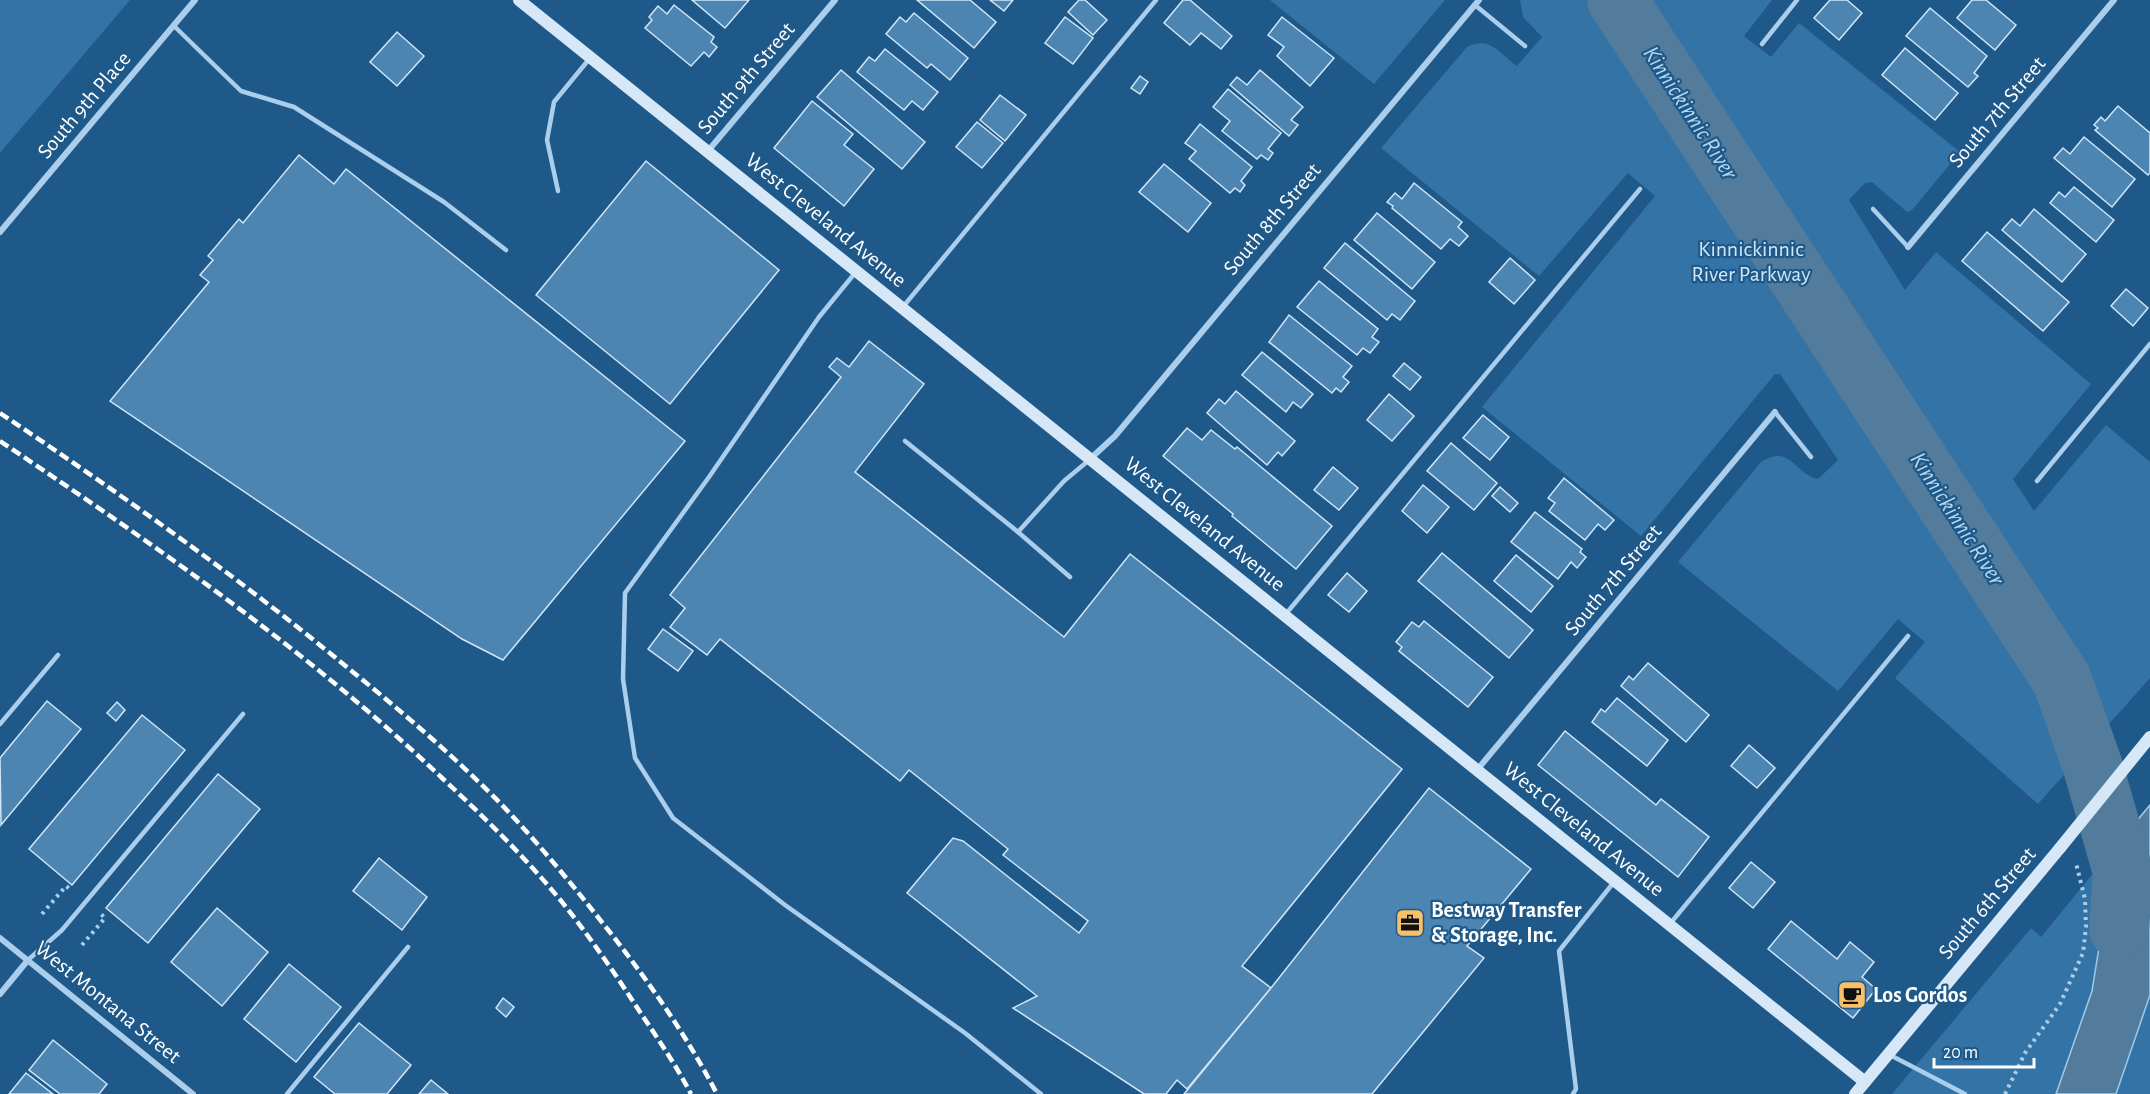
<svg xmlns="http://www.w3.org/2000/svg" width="2150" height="1094" viewBox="0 0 2150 1094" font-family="'Alegreya Sans',sans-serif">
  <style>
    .green { fill: #3373a6 }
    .water { fill: #527b9c; stroke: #9dcbec; stroke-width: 1.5 }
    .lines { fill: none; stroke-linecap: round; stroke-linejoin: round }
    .river { stroke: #527b9c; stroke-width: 60 }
    .building { fill: #4c85b2; stroke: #cfe6f8; stroke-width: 1.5 }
    .path { stroke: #aaceeb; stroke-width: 4; stroke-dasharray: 3 4.5; stroke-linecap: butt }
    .lane { stroke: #aaceeb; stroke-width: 4.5 }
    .street { stroke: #aaceeb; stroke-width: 6 }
    .secondary { stroke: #d6e8f8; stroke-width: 12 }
    .rail { stroke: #fff; stroke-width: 4.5; stroke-dasharray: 10 4.5; stroke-linecap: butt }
    .secondary-bridge { stroke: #d6e8f8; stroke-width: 12 }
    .labels { text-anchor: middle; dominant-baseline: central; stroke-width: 4.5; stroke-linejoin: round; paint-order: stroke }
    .street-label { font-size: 22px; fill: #fff; stroke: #1f5989 }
    .park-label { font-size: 22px; fill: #cfe6f8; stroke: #1f5989 }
    .poi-label { font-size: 22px; font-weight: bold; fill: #fff; stroke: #1f5989; text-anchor: start }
    .water-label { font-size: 24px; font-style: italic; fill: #b6d8f2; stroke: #1f5989 }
  </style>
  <rect width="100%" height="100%" fill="#1f5989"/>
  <!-- green -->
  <g class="green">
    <path d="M0 0H130L0 153Z"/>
    <path d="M1270 0H1445L1374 84Z"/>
    <path d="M1520 0H1772L1744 36 1771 57 1799 23 1960 152 1912 210 1907 212 1872 182 1865 183 1849 200 1905 290 1936 252 2091 384 2013 479 2034 511 2106 425 2150 462V678L2038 804 1895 678 1925 642 1898 619 1838 691 1678 562 1761 462C1791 443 1794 474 1818 479L1838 460 1780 374H1775L1641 536 1482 407 1655 196 1628 173 1539 276 1381 148 1467 47C1490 35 1500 54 1517 66L1542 37 1523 17Z"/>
    <path d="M2099 866 2105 910 2092 991 2056 1094H1892L2031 928 2041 937Z"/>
    <path d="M2150 995V1094H2116Z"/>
  </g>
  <!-- water -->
  <path class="water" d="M2150 805V995L2116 1094H2056L2092 991 2105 910 2099 866Z"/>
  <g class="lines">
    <!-- river -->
    <path class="river" d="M1617 0 2062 680 2093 767 2123 872 2119 929"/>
  </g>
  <!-- building -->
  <g class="building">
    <path d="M692 0H749L725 28Z"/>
    <path d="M917 0H970L996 22 974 48Z"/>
    <path d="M990 0H1013L1004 11Z"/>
    <path d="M1079 0H1085L1107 20 1093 35 1068 12Z"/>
    <path d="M1183 0H1190L1232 36 1221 49 1201 33 1190 45 1164 23Z"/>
    <path d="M1830 0H1847L1862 13 1839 40 1814 18Z"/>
    <path d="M1972 0H1986L2016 25 1995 50 1957 18Z"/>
    <path d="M674 5 714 37 711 42 717 47 709 57 704 52 691 66 645 28 652 20 649 17 658 6 667 14Z"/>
    <path d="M1930 8 1987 56 1974 73 1978 76 1968 87 1906 36Z"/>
    <path d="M914 13 968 58 950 80 931 64 927 68 886 34 900 17 906 22Z"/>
    <path d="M1065 17 1093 38 1073 64 1045 43Z"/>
    <path d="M1282 17 1334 58 1310 86 1277 56 1284 47 1268 35Z"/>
    <path d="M397 32 424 56 397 86 370 62Z"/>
    <path d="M1905 48 1958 93 1935 120 1882 75Z"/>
    <path d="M885 49 938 92 923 110 912 101 904 110 857 72 869 57 875 61Z"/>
    <path d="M841 70 925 142 902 169 817 97Z"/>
    <path d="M1260 70 1303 107 1291 120 1298 125 1289 136 1230 85 1237 77 1247 85Z"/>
    <path d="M1140 76 1148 82 1140 94 1131 88Z"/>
    <path d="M1228 89 1281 133 1268 149 1273 153 1268 160 1261 155 1257 159 1222 131 1230 121 1213 107Z"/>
    <path d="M1000 95 1026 115 1005 141 980 120Z"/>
    <path d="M812 101 853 134 844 145 874 169 844 206 774 148Z"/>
    <path d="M2118 106 2150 133V173L2148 175 2095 130 2098 128 2094 125 2101 117 2105 121Z"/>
    <path d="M977 122 1003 143 982 168 956 147Z"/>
    <path d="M1200 124 1252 167 1241 181 1245 185 1240 192 1235 188 1230 193 1189 159 1196 151 1185 143Z"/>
    <path d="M2084 137 2135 179 2112 207 2054 158 2063 148 2070 154Z"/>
    <path d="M299 155 334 184 346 169 685 441 503 660 462 639 110 401 209 282 200 275 213 260 208 256 239 219 243 223Z"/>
    <path d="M646 161 779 270 670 404 536 295Z"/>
    <path d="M1164 164 1211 203 1188 232 1139 192Z"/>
    <path d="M1414 183 1462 222 1458 227 1468 236 1459 246 1450 239 1441 249 1392 208 1393 206 1387 202 1395 193 1402 199Z"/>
    <path d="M2074 187 2114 220 2096 242 2050 203 2059 192 2065 197Z"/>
    <path d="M2034 209 2086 254 2062 282 2002 230 2012 219 2020 226Z"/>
    <path d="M1377 213 1435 262 1412 289 1354 240Z"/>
    <path d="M1987 232 2069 302 2043 331 1962 261Z"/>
    <path d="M1345 243 1415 301 1400 320 1392 314 1387 320 1324 268Z"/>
    <path d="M1510 258 1535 280 1514 304 1489 282Z"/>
    <path d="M1319 281 1378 329 1372 337 1379 342 1370 353 1363 348 1357 355 1297 307Z"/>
    <path d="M2126 289 2148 308 2133 326 2111 306Z"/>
    <path d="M1289 315 1352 366 1343 377 1349 382 1341 392 1336 388 1332 393 1269 342Z"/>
    <path d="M869 341 924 384 855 472 1064 637 1130 554 1402 769 1242 966 1271 988 1187 1089 1177 1080 1166 1094H1144L1013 1008 1037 996 907 893 953 838 963 841 1079 933 1088 921 1003 855 1008 849 909 770 900 781 720 639 707 655 670 627 685 608 670 595 841 377 829 367 837 358 849 367Z"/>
    <path d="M1262 352 1313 394 1301 408 1293 402 1286 412 1242 375Z"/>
    <path d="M1404 363 1421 377 1410 390 1393 376Z"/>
    <path d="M1236 391 1295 441 1282 456 1278 452 1267 465 1207 413 1219 399 1225 404Z"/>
    <path d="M1389 394 1414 416 1392 441 1367 420Z"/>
    <path d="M1483 415 1509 437 1490 460 1463 438Z"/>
    <path d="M1187 428 1202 440 1211 430 1235 449 1237 447 1332 526 1296 569 1232 516 1233 514 1163 456Z"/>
    <path d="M1451 443 1497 483 1474 510 1427 471Z"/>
    <path d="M1333 467 1358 488 1339 510 1314 490Z"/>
    <path d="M1564 478 1614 520 1605 530 1598 524 1585 540 1549 511 1555 503 1548 498Z"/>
    <path d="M1423 485 1449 507 1427 533 1402 511Z"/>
    <path d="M1500 487 1518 503 1510 512 1492 496Z"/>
    <path d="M1535 512 1582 549 1580 552 1586 557 1577 568 1571 562 1558 579 1511 542Z"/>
    <path d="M1442 553 1533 630 1509 658 1418 581Z"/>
    <path d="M1516 555 1553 586 1531 612 1494 581Z"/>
    <path d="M1347 573 1367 591 1349 612 1328 595Z"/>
    <path d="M1424 621 1493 677 1468 707 1399 651 1402 647 1396 642 1412 622 1419 627Z"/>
    <path d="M663 629 693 651 678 671 648 649Z"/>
    <path d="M1648 663 1709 715 1686 742 1621 686 1629 676 1633 680Z"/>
    <path d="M1617 698 1668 740 1647 766 1592 722 1601 709 1605 712Z"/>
    <path d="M47 701 81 729 1 825 0 758Z"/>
    <path d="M117 702 125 710 116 721 107 713Z"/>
    <path d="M142 715 185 750 72 885 29 849Z"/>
    <path d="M1565 731 1656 805 1661 799 1709 837 1678 877 1538 765Z"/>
    <path d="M1749 745 1775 768 1757 788 1731 766Z"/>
    <path d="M218 774 260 809 148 943 106 908Z"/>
    <path d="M1429 788 1531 869 1467 946 1484 958 1372 1094H1184L1271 988Z"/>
    <path d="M379 858 427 897 402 930 353 891Z"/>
    <path d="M1751 862 1775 882 1753 908 1729 888Z"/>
    <path d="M217 908 268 952 222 1006 171 962Z"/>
    <path d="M1791 921 1837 959 1850 942 1874 962 1862 977 1876 989 1853 1018 1768 949Z"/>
    <path d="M289 964 341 1007 296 1062 244 1019Z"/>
    <path d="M503 998 514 1007 506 1017 496 1008Z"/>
    <path d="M359 1023 411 1065 387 1094H335L314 1077Z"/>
    <path d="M53 1040 107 1084 99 1094H60L29 1070Z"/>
    <path d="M26 1073 53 1094H9Z"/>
    <path d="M431 1080 448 1094H419Z"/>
  </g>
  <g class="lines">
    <!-- path -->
    <g class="path">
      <path d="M42 914 66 886 72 891"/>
      <path d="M82 945 105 918 99 912"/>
      <path d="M2005 1094 2025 1053 2060 1004 2083 953 2086 927 2085 899 2076 863"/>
    </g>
    <!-- lane -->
    <g class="lane">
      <path d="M1475 5 1525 46"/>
      <path d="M174 26 241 91 294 107 444 202 506 250"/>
      <path d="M1762 44 1797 0"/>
      <path d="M558 191 547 140 554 102 590 58"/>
      <path d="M1873 209 1908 247"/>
      <path d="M855 273 819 317 709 477 625 593 623 679 635 758 673 818 785 905 965 1033 1041 1094"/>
      <path d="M902 308 1156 0"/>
      <path d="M1775 412 1811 457"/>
      <path d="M905 441 1018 532"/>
      <path d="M2037 481 2150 344"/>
      <path d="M1070 577 1018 532 1064 481 1088 461"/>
      <path d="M1285 615 1640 189"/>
      <path d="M0 724 58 655"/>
      <path d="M1669 925 1908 636"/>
      <path d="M28 960 62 930 243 714"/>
      <path d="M1890 1055 1965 1094"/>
      <path d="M287 1094 408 947"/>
      <path d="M1573 1094 1576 1089 1559 951 1614 882"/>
    </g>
    <!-- street -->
    <g class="street">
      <path d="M708 151 835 0"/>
      <path d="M0 232 195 0"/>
      <path d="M1908 247 2114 0"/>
      <path d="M1090 459 1115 436 1479 0"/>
      <path d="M1477 770 1775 412"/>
      <path d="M0 938 193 1094"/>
      <path d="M0 994 28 960"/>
    </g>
    <!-- secondary -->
    <g class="secondary">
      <path d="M519 0 1865 1082"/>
      <path d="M1855 1094 2060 848"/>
    </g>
    <!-- rail -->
    <g class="rail">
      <path d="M0 413C119 493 237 576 348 668 401 711 454 756 502 805 540 845 575 888 609 931 649 982 687 1036 717 1094"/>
      <path d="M0 441C153 544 307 650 441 777 483 816 525 857 562 902 590 937 616 975 640 1012 658 1039 676 1065 691 1094"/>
    </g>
    <!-- secondary-bridge -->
    <path class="secondary-bridge" d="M2060 848 2150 737"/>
  </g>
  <!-- icons -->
  <defs>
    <g id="office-square" transform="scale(1.5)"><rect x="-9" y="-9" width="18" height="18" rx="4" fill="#f9c06a" stroke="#1f5989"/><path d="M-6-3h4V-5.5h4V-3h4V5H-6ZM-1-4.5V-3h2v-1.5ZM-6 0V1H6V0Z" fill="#111"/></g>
    <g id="cafe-square" transform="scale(1.5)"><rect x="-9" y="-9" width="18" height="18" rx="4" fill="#f9c06a" stroke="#1f5989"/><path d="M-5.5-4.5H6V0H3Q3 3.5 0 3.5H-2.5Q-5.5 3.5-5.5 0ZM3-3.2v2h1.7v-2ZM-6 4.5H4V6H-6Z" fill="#111"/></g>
  </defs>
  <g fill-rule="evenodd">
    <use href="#office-square" x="1410" y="923"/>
    <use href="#cafe-square" x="1852" y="995"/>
  </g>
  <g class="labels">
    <!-- street labels -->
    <g class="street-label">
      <text transform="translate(746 78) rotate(-50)">South 9th Street</text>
      <text transform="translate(84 105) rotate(-50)">South 9th Place</text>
      <text transform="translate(1997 112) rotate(-50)">South 7th Street</text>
      <text transform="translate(1272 219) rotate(-50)">South 8th Street</text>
      <text transform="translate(826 220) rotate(39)">West Cleveland Avenue</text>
      <text transform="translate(1205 524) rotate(39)">West Cleveland Avenue</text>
      <text transform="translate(1613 580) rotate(-50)">South 7th Street</text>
      <text transform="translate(1584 829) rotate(39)">West Cleveland Avenue</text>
      <text transform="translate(1987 903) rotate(-50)">South 6th Street</text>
      <text transform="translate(108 1002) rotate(39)">West Montana Street</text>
    </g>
    <!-- park labels -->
    <g class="park-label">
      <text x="1751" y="249">Kinnickinnic<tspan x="1751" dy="25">River Parkway</tspan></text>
    </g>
    <!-- poi labels -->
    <g class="poi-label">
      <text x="1431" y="910">Bestway Transfer<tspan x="1431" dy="25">&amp; Storage, Inc.</tspan></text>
      <text x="1873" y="995">Los Gordos</text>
    </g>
    <!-- water labels -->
    <g class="water-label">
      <text transform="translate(1690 113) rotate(57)">Kinnickinnic River</text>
      <text transform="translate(1957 519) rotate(57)">Kinnickinnic River</text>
    </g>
  </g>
  <!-- scale -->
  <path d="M1934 1058v9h100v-9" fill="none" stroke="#ffffff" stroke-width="3"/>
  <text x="1943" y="1058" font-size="18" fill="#ffffff" stroke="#1f5989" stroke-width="4.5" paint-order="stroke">20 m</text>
</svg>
